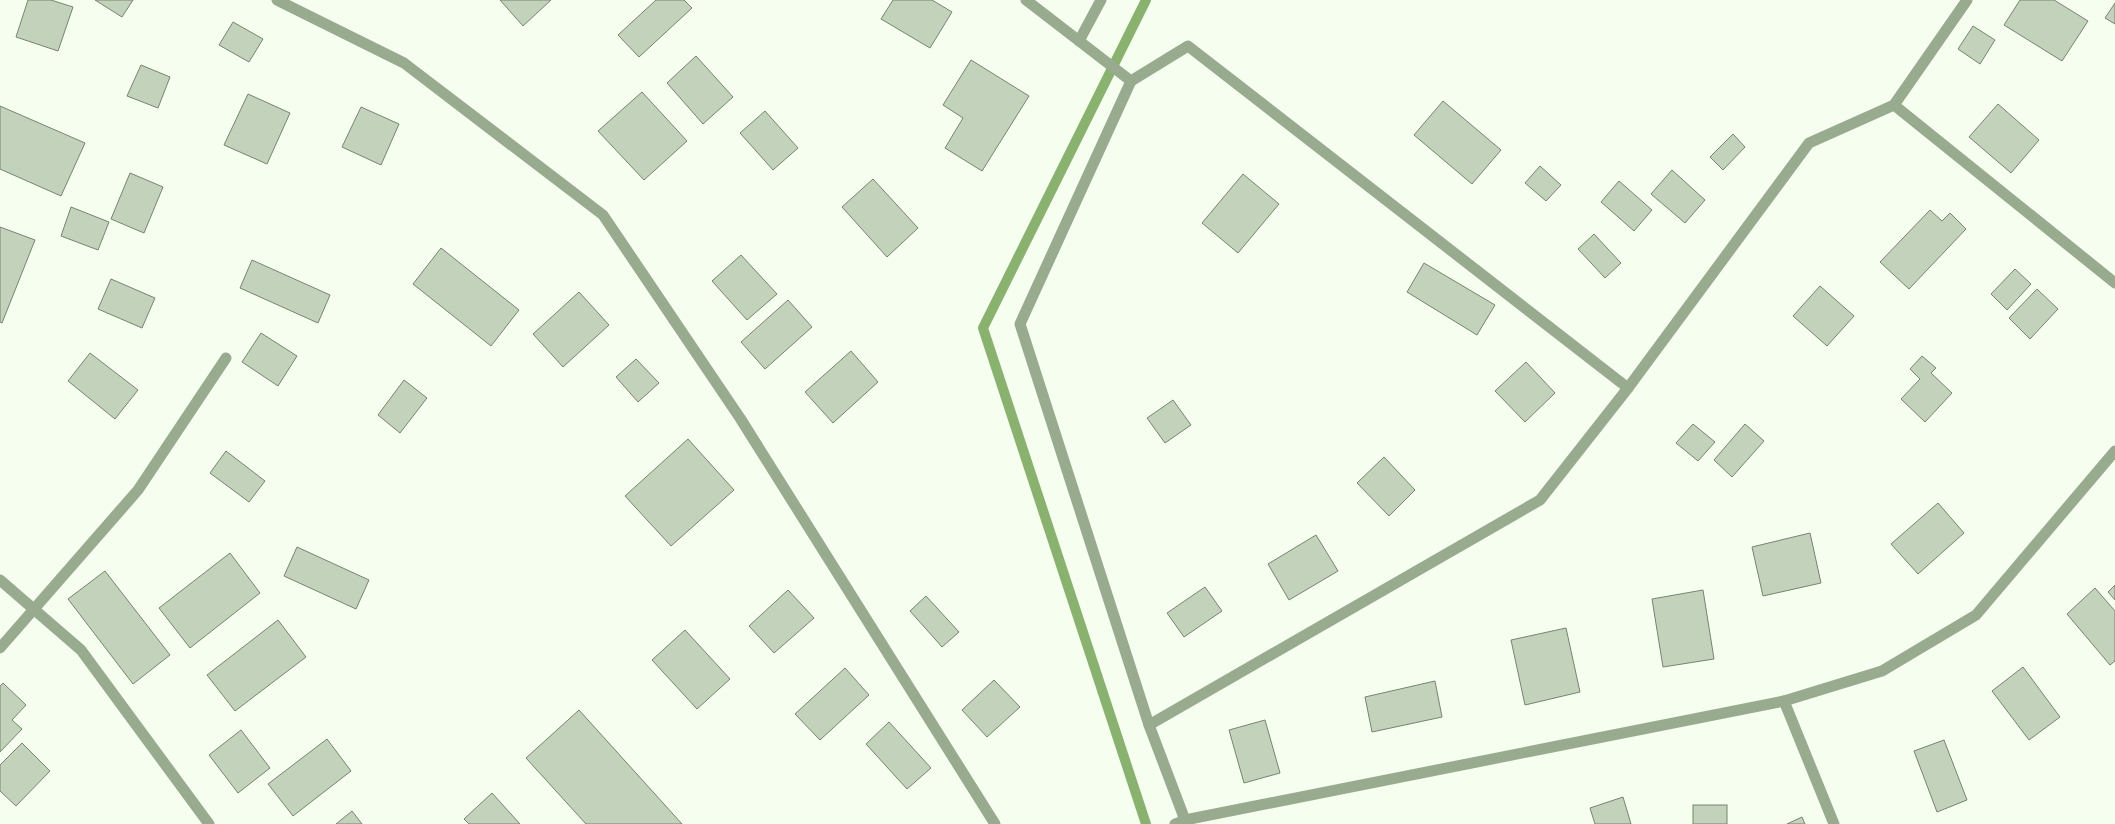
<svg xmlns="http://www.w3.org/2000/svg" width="2115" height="824" viewBox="0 0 2115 824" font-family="Raleway,sans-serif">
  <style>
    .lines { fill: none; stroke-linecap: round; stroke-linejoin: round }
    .stream { stroke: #8ab26f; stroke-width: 10 }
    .building { fill: #c3d2ba; stroke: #77856e }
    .service { stroke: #99ab8e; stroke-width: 11 }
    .minor { stroke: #99ab8e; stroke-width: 11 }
  </style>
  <rect width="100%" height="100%" fill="#f5feef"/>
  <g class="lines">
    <!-- stream -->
    <path class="stream" d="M1146 824 983 328 1146 0"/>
  </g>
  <!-- building -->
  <g class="building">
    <path d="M28 0H51L73 7 58 51 16 37Z"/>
    <path d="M95 0H133L122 17Z"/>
    <path d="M500 0H551L523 26Z"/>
    <path d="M656 0H684L692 8 639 57 618 35Z"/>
    <path d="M893 0H932L952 12 930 48 881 19Z"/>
    <path d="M2020 0H2054L2088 21 2062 61 2004 25Z"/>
    <path d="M2115 3V24L2105 18Z"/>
    <path d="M233 22 263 39 249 62 219 45Z"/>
    <path d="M1973 26 1995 40 1980 64 1958 49Z"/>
    <path d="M696 56 733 97 703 124 667 83Z"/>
    <path d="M971 60 1029 96 982 171 945 148 963 118 943 105Z"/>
    <path d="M141 65 170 77 158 108 127 96Z"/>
    <path d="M642 92 687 141 644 180 598 131Z"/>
    <path d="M248 94 290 113 267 164 224 145Z"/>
    <path d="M1443 101 1501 150 1472 184 1414 135Z"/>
    <path d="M1998 104 2039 140 2011 173 1969 137Z"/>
    <path d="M0 106 85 143 61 196 0 169Z"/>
    <path d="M361 107 399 124 381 165 342 147Z"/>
    <path d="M765 111 798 148 773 170 740 133Z"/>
    <path d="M1733 134 1745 147 1723 170 1710 157Z"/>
    <path d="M1540 166 1561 185 1546 201 1525 183Z"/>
    <path d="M1672 170 1705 200 1685 223 1651 194Z"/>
    <path d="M130 173 163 187 144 233 111 219Z"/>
    <path d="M1243 174 1279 204 1238 253 1202 223Z"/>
    <path d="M873 179 918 228 887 257 842 207Z"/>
    <path d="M1619 181 1652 210 1634 231 1601 202Z"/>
    <path d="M71 207 109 222 98 250 61 236Z"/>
    <path d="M1930 210 1942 221 1950 213 1966 229 1909 289 1880 262Z"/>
    <path d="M0 227 35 240 2 323 0 322Z"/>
    <path d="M1594 234 1621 263 1605 278 1578 249Z"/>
    <path d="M441 248 519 310 491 346 413 284Z"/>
    <path d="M741 255 777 294 747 320 712 281Z"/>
    <path d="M252 260 330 295 318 323 240 288Z"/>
    <path d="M1424 263 1495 305 1477 335 1407 292Z"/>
    <path d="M2015 269 2031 284 2007 310 1991 294Z"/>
    <path d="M111 279 155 298 142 328 98 309Z"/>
    <path d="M1820 286 1854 316 1827 346 1793 316Z"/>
    <path d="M2037 289 2058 309 2030 339 2009 318Z"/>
    <path d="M579 292 609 325 563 367 533 334Z"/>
    <path d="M788 300 812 327 765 369 741 342Z"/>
    <path d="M261 333 297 356 278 386 242 362Z"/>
    <path d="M851 351 878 382 833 423 805 392Z"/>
    <path d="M90 353 138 390 115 419 68 381Z"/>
    <path d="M1922 356 1936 368 1931 373 1952 393 1925 422 1901 399 1920 379 1910 369Z"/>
    <path d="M636 359 659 383 638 402 616 377Z"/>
    <path d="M1526 362 1555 393 1525 422 1495 391Z"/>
    <path d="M404 380 427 398 400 433 378 415Z"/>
    <path d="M1173 400 1191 425 1165 443 1147 418Z"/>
    <path d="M1693 424 1715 442 1698 461 1676 443Z"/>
    <path d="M1745 424 1764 441 1732 477 1714 460Z"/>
    <path d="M688 439 734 490 671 546 625 496Z"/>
    <path d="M226 451 265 481 249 502 210 473Z"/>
    <path d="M1384 457 1415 490 1389 516 1357 483Z"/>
    <path d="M1938 503 1964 533 1918 574 1891 544Z"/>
    <path d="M1810 533 1821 583 1763 596 1752 547Z"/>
    <path d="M1316 535 1338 571 1289 600 1268 564Z"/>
    <path d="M297 547 369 580 356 609 284 576Z"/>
    <path d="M230 553 260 593 190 648 159 608Z"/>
    <path d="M105 571 170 655 133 684 68 599Z"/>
    <path d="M2115 585V600L2108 592Z"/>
    <path d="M1205 587 1222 611 1184 637 1167 613Z"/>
    <path d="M2095 588 2115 611V661L2110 665 2067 614Z"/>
    <path d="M788 590 814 618 774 653 749 626Z"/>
    <path d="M1703 590 1714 659 1663 667 1652 599Z"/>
    <path d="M926 596 959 632 942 647 910 611Z"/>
    <path d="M278 620 306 657 235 711 207 675Z"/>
    <path d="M1566 628 1580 692 1525 705 1511 640Z"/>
    <path d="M685 630 730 679 697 709 652 660Z"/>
    <path d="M2023 667 2060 717 2029 740 1992 691Z"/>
    <path d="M845 668 869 695 820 740 795 714Z"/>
    <path d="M994 680 1020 707 987 737 962 710Z"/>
    <path d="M1435 681 1442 717 1372 732 1365 697Z"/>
    <path d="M3 683 26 705 12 720 22 729 0 752V686Z"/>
    <path d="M579 710 682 824H586L526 758Z"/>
    <path d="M1265 720 1280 773 1244 783 1229 730Z"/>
    <path d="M889 722 931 768 907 789 866 744Z"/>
    <path d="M241 730 270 768 238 793 209 755Z"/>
    <path d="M327 739 351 771 293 816 268 784Z"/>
    <path d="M1944 740 1967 800 1937 812 1914 751Z"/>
    <path d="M22 743 50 771 16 806 0 791V765Z"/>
    <path d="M492 793 520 824H469L464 819Z"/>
    <path d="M1623 797 1631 824H1595L1590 808Z"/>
    <rect x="1693" y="805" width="34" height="19"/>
    <path d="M352 811 362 824H336Z"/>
    <path d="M1802 817 1805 824H1787Z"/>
  </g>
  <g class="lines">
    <!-- service -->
    <path class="service" d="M1894 105 1967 0"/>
    <!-- minor -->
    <g class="minor">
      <path d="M277 0 404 63 603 215 740 418 995 824"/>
      <path d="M1026 0 1131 81 1020 324 1149 725 1185 820"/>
      <path d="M1079 41 1101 0"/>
      <path d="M1131 81 1188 46 1628 388 1540 500 1149 725"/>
      <path d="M1628 388 1809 143 1894 105 2115 283"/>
      <path d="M0 580 81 650 209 824"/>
      <path d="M0 648 138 490 226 358"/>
      <path d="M1784 701 1834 824"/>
      <path d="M1175 824 1185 820 1784 701 1882 671 1976 615 2115 451"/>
    </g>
  </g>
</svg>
